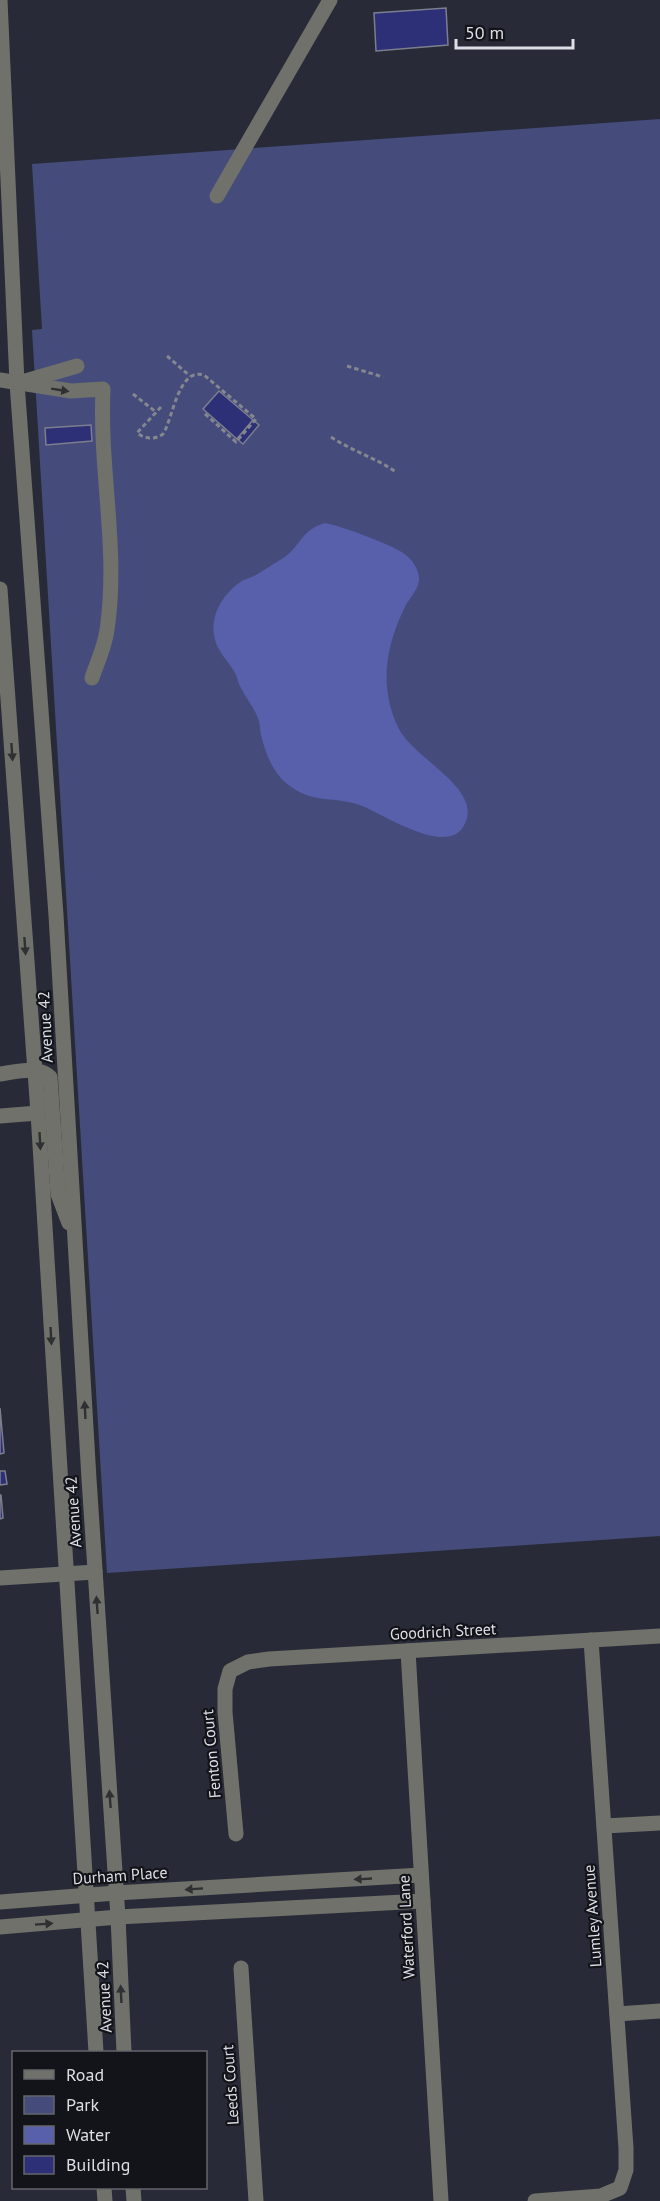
<svg xmlns="http://www.w3.org/2000/svg" width="660" height="2201" viewBox="0 0 660 2201" font-family="'PT Sans',sans-serif">
  <style>
    .green { fill: #454c7b }
    .water { fill: #5860ac }
    .building { fill: #2d3077; stroke: #7c7e8d; stroke-width: 1.5 }
    .lines { fill: none; stroke-linecap: round; stroke-linejoin: round }
    .path { stroke: #848690; stroke-width: 3; stroke-dasharray: 4.5 3; stroke-linecap: butt }
    .minor { stroke: #6f716a; stroke-width: 15 }
    .oneway { fill: #2f3031 }
    .labels { text-anchor: middle; dominant-baseline: central; stroke-width: 4.5; stroke-linejoin: round; paint-order: stroke }
    .street-label { font-size: 16px; fill: #dddee6; stroke: #131419 }
  </style>
  <rect width="100%" height="100%" fill="#282b37"/>
  <!-- green -->
  <path class="green" d="M660 119V1536L107 1573 32 330 42 329 32 164Z"/>
  <!-- water -->
  <path class="water" d="M325 523C341 526 397 546 407 556 413 561 420 572 419 580 418 591 408 599 404 609 385 648 379 690 399 729 414 758 475 785 467 818 455 865 380 811 357 804 330 796 311 804 286 783 272 771 265 752 261 735 260 729 260 722 257 716 253 706 246 698 241 688 238 683 237 676 234 671 228 661 220 654 216 643 208 620 220 597 239 583 244 579 250 578 256 575 264 570 272 565 280 560 301 548 300 530 325 523Z"/>
  <!-- building -->
  <g class="building">
    <path d="M446 8 448 45 376 51 374 13Z"/>
    <path d="M219 391 253 420 237 439 203 409Z"/>
    <path d="M253 420 259 425 243 444 237 439Z"/>
    <path d="M91 425 92 441 46 445 45 428Z"/>
    <path d="M0 1408 4 1453 0 1454Z"/>
    <path d="M0 1471H5L7 1484 0 1485Z"/>
    <path d="M0 1495H1L3 1518 0 1519Z"/>
  </g>
  <g class="lines">
    <!-- path -->
    <g class="path">
      <path d="M167 356 190 376"/>
      <path d="M347 366 383 377"/>
      <path d="M133 394 156 412"/>
      <path d="M161 407 137 433C145 439 155 440 163 434 173 419 178 367 204 375L256 419 236 442 203 412"/>
      <path d="M331 437C352 451 376 458 396 472"/>
    </g>
    <!-- minor -->
    <g class="minor">
      <path d="M0 0 17 383 56 915 89 1479 118 1917 124 2052"/>
      <path d="M217 196 330 0"/>
      <path d="M0 380 71 391 103 389C99 469 119 550 107 630 105 646 97 663 92 678"/>
      <path d="M22 382 77 366"/>
      <path d="M0 589 38 1113 96 2052"/>
      <path d="M0 1074C15 1072 38 1065 50 1077L58 1194 69 1223"/>
      <path d="M0 1116 38 1113"/>
      <path d="M0 1578 95 1572"/>
      <path d="M408 1651 441 2201"/>
      <path d="M604 1826 660 1823"/>
      <path d="M236 1834 225 1712V1689L230 1671 248 1662 269 1659 660 1636"/>
      <path d="M0 1902 116 1893 421 1875"/>
      <path d="M0 1927 118 1917 423 1901"/>
      <path d="M241 1968 256 2201"/>
      <path d="M617 2014 660 2011"/>
      <path d="M104 2188 105 2201"/>
      <path d="M133 2188 134 2201"/>
      <path d="M535 2201 601 2196 620 2188 626 2170V2148L591 1640"/>
    </g>
  </g>
  <!-- one-way arrows -->
  <defs><path id="oneway-solid" d="M-6-.8H1V-3.2L6.5 0L1 3.2V.8H-6Z" transform="scale(1.5)"/></defs>
  <g class="oneway">
    <use href="#oneway-solid" transform="translate(60 390) rotate(9)"/>
    <use href="#oneway-solid" transform="translate(12 752) rotate(86)"/>
    <use href="#oneway-solid" transform="translate(25 946) rotate(86)"/>
    <use href="#oneway-solid" transform="translate(40 1141) rotate(87)"/>
    <use href="#oneway-solid" transform="translate(51 1336) rotate(87)"/>
    <use href="#oneway-solid" transform="translate(85 1410) rotate(-93)"/>
    <use href="#oneway-solid" transform="translate(97 1605) rotate(-94)"/>
    <use href="#oneway-solid" transform="translate(110 1799) rotate(-94)"/>
    <use href="#oneway-solid" transform="translate(363 1879) rotate(177)"/>
    <use href="#oneway-solid" transform="translate(194 1889) rotate(176)"/>
    <use href="#oneway-solid" transform="translate(44 1924) rotate(-4)"/>
    <use href="#oneway-solid" transform="translate(121 1994) rotate(-93)"/>
  </g>
  <g class="labels">
    <!-- street labels -->
    <g class="street-label">
      <text transform="translate(45 1027) rotate(-93)">Avenue 42</text>
      <text transform="translate(73 1512) rotate(-94)">Avenue 42</text>
      <text transform="translate(443 1631) rotate(-3)">Goodrich Street</text>
      <text transform="translate(211 1754) rotate(-95)">Fenton Court</text>
      <text transform="translate(120 1875) rotate(-4)">Durham Place</text>
      <text transform="translate(592 1916) rotate(-94)">Lumley Avenue</text>
      <text transform="translate(406 1927) rotate(-93)">Waterford Lane</text>
      <text transform="translate(104 1997) rotate(-93)">Avenue 42</text>
      <text transform="translate(230 2085) rotate(-94)">Leeds Court</text>
    </g>
  </g>
  <!-- legend -->
  <rect x="12" y="2051" width="195" height="138" fill="#131419" stroke="#64656b" stroke-width="1.5"/>
  <rect x="24" y="2070" width="30" height="9" fill="#6f716a" stroke="#64656b" stroke-width="1.5"/>
  <text x="66" y="2081" font-size="18" fill="#dddee6">Road</text>
  <rect x="24" y="2096" width="30" height="18" fill="#454c7b" stroke="#64656b" stroke-width="1.5"/>
  <text x="66" y="2111" font-size="18" fill="#dddee6">Park</text>
  <rect x="24" y="2126" width="30" height="18" fill="#5860ac" stroke="#64656b" stroke-width="1.5"/>
  <text x="66" y="2141" font-size="18" fill="#dddee6">Water</text>
  <rect x="24" y="2156" width="30" height="18" fill="#2d3077" stroke="#64656b" stroke-width="1.5"/>
  <text x="66" y="2171" font-size="18" fill="#dddee6">Building</text>
  <!-- scale -->
  <path d="M456 39v9h117v-9" fill="none" stroke="#dddee6" stroke-width="3"/>
  <text x="465" y="39" font-size="18" fill="#dddee6" stroke="#131419" stroke-width="4.5" paint-order="stroke">50 m</text>
</svg>
